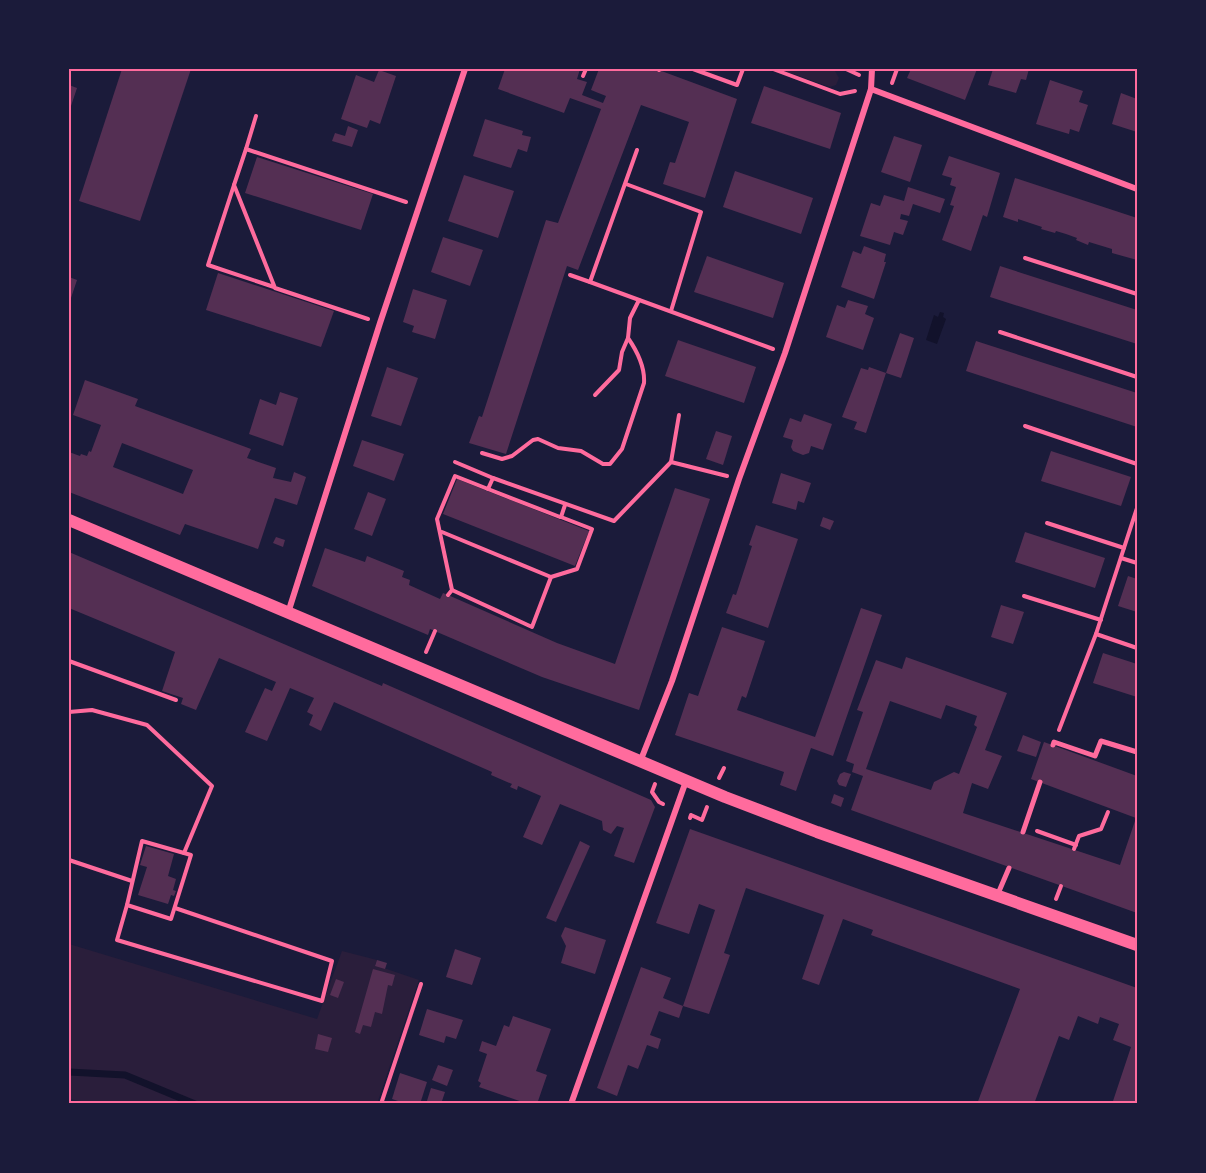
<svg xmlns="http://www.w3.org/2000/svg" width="1206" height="1173" viewBox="0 0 1206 1173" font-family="'Noto Serif',serif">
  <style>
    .green { fill: #2a1e3b }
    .water { fill: #12122b }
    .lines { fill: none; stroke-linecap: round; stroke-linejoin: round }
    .stream { stroke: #12122b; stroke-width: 7 }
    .building { fill: #542f53; fill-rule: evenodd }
    .path { stroke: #ff6b9d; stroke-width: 4 }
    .pedestrian { stroke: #ff6b9d; stroke-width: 5 }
    .minor { stroke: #ff6b9d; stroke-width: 6 }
    .secondary { stroke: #ff6b9d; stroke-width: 12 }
    .neatline { fill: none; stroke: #ff6b9d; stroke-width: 2 }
  </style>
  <rect width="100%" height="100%" fill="#1b1b3a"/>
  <!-- green -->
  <g class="green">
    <path d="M779 69H829L835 71 839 78 836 85 830 87Z"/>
    <path d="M69 944 317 1019 342 951 377 960 375 965 419 980 377 1104H96L69 1099Z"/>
  </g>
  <!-- water -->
  <path class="water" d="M940 312 944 313 943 317 946 319 937 344 926 340 934 315 938 317Z"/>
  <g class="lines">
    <!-- stream -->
    <path class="stream" d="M69 1072 125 1075 195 1104"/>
  </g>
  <!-- building -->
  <g class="building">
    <path d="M122 69H191L140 221 79 201Z"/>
    <path d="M505 69H580L577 79 587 82 582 95 603 103 606 96 591 90 599 69H656L737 99 705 198 663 184 670 162 675 163 689 122 641 105 578 270 567 266 506 454 469 443 479 416 482 417 546 220 558 223 601 109 570 98 564 113 498 89Z"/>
    <path d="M911 69H977L965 100 907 78Z"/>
    <path d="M993 69H1029L1026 80 1021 79 1016 93 988 85Z"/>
    <path d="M379 70 396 76 380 124 370 120 367 128 341 119 356 75 374 82Z"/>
    <path d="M1050 80 1083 91 1079 102 1088 105 1079 132 1070 129 1069 134 1036 124Z"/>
    <path d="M69 85 77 88 69 112Z"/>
    <path d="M764 86 841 113 830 149 751 123Z"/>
    <path d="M1121 93 1137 99V132L1112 124Z"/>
    <path d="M485 119 523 131 522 135 531 137 527 152 518 149 511 168 473 156Z"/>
    <path d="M348 126 358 130 352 147 332 141 335 133 345 136Z"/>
    <path d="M894 136 922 145 910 182 881 172Z"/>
    <path d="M949 156 1000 173 987 217 983 215 971 251 942 240 954 206 950 205 956 187 950 185 952 178 942 175Z"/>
    <path d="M257 157 373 194 361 230 245 193Z"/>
    <path d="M735 171 813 198 801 234 723 207Z"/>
    <path d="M464 175 514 191 498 238 448 221Z"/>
    <path d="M1015 178 1137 218V260L1112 253V249L1089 242 1088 245 1076 240 1077 238 1066 234 1056 231 1055 233 1041 229 1042 227 1018 219V222L1003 217Z"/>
    <path d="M908 187 945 199 940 213 913 204 909 216 901 214 900 219 908 221 903 235 894 232 890 245 860 236 871 203 880 206 884 195 904 201Z"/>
    <path d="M443 237 483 250 470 286 431 272Z"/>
    <path d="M864 246 886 254 884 262H886L874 299 841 287 853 251 861 254Z"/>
    <path d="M707 256 784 283 773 318 694 292Z"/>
    <path d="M1000 266 1137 310V344L990 297Z"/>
    <path d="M218 273 334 311 321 347 206 310Z"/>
    <path d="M69 277 77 280 69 304Z"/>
    <path d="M413 289 447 300 435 339 412 332 414 326 403 322Z"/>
    <path d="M848 300 868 306 865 314 874 318 863 350 826 337 837 305 845 308Z"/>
    <path d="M900 333 914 338 901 378 886 373 866 433 854 429 857 422 842 417 861 368 868 370 869 367 886 373Z"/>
    <path d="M678 340 756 367 744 403 665 376Z"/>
    <path d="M976 341 1137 393V427L966 371Z"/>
    <path d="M387 367 418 378 401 426 371 416Z"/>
    <path d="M85 380 138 399 135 406 251 449 247 458 276 468 273 478 291 482 294 472 306 477 297 505 275 498 258 549 185 524 180 535 69 492V452L80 456 81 454 87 456 89 451 91 452 101 425 73 415ZM122 443 193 470 183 494 113 467Z"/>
    <path d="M280 392 298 398 283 446 249 434 260 399 276 405Z"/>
    <path d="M804 414 832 424 823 450 811 446 809 453 803 455 793 451 791 447 793 440 783 437 790 418 801 422Z"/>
    <path d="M716 431 732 436 723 465 706 459Z"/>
    <path d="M362 440 404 454 394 481 353 466Z"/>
    <path d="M1051 451 1131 477 1121 506 1041 481Z"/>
    <path d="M781 473 811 483 804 503 798 501 796 510 772 503Z"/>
    <path d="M457 479 589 531 575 566 443 514Z"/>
    <path d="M675 488 710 499 639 710 542 677 430 629 428 635 312 586 325 548 365 562 367 556 404 571 402 577 410 580 409 585 440 599 443 593 448 595 557 643 615 664Z"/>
    <path d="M368 492 386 499 372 536 354 529Z"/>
    <path d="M823 517 834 521 830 530 820 526Z"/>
    <path d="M756 525 798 539 768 628 726 613 733 594 736 595 752 546 749 545Z"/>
    <path d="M1025 532 1105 558 1095 588 1015 562Z"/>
    <path d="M276 537 285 540 283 547 273 543Z"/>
    <path d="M69 552 382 686 383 683 651 800 655 807 634 863 614 856 624 828 617 826 611 834 603 830 602 821 560 804 542 845 523 837 541 796 518 786 517 790 510 787 512 784 491 775 492 772 334 702 321 731 309 725 313 715 307 712 314 698 290 688 267 741 245 732 265 688 272 691 276 682 219 658 196 710 181 704 183 698 162 691 175 652 69 608Z"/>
    <path d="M1128 576 1137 579V612L1118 606Z"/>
    <path d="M1001 605 1024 612 1013 644 991 637Z"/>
    <path d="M861 608 882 615 833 756 811 748 796 791 780 785 784 772 675 735 689 693 698 696 722 627 765 641 746 698 742 696 737 710 815 737Z"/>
    <path d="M1103 653 1137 664V697L1093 683Z"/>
    <path d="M906 657 1007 693 985 750 1002 756 988 789 972 783 963 813 1120 865 1136 818 1031 779 1044 742 1137 776V913L851 810 863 776 852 772 854 764 846 761 863 712 857 710 876 660 902 669ZM890 701 941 719 946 705 977 716 974 725 977 727 959 774 954 772 934 782 931 790 866 769Z"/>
    <path d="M1023 735 1041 742 1036 757 1017 751Z"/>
    <path d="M844 772 851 774 846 787 839 785 837 781 840 774Z"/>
    <path d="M834 794 844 798 841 807 831 803Z"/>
    <path d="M690 829 1137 988V1104H1112L1131 1047 1113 1040 1119 1024 1100 1017 1098 1024 1078 1016 1069 1040 1059 1036 1034 1104H977L1020 989 871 935 873 930 843 919 819 985 802 979 824 915 746 888 724 953 730 955 709 1014 683 1006 679 1018 659 1011 650 1035 661 1039 658 1049 647 1045 638 1069 628 1065 617 1096 597 1088 641 967 671 978 663 998 683 1006 715 910 699 904 689 934 656 923Z"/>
    <path d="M580 841 590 846 556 922 546 918Z"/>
    <path d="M146 846 174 854 168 876 176 879 173 890 176 891 174 896 171 895 168 904 138 895 147 867 140 865Z"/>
    <path d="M565 927 606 940 595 974 561 963 566 946 561 936Z"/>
    <path d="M455 949 481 958 472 985 446 977Z"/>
    <path d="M377 960 387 963 385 969 375 966Z"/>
    <path d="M373 969 395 975 392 986 388 985 382 1014 375 1012 371 1027 363 1025 360 1034 355 1032Z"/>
    <path d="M336 979 344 982 338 998 330 995Z"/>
    <path d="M427 1009 463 1020 456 1039 446 1036 444 1043 419 1035Z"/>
    <path d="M513 1016 551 1029 536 1071 547 1075 537 1104H528L479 1087 481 1083 478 1081 487 1054 479 1051 482 1041 496 1046 504 1025 509 1027Z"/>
    <path d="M318 1034 332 1038 328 1052 315 1049Z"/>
    <path d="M438 1065 453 1070 447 1086 432 1080Z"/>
    <path d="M400 1073 427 1082 420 1104H407L392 1099Z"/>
    <path d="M431 1088 445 1092 441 1104H426Z"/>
  </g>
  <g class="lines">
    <!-- path -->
    <g class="path">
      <path d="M693 69 737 85 743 69"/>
      <path d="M773 69 840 94 855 91"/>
      <path d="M846 69 859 75"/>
      <path d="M659 70 660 69"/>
      <path d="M583 76 586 69"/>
      <path d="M892 83 897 69"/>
      <path d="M246 149 256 116"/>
      <path d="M637 150 590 282 773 349"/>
      <path d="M626 184 701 212 671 311"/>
      <path d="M234 185 208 265 274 287"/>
      <path d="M1025 258 1137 294"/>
      <path d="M570 275 590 282"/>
      <path d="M368 319 275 288 234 185 246 149 406 202"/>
      <path d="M1000 332 1137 377"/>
      <path d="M595 395 619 370 622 352 628 338 630 318 639 300"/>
      <path d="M1025 426 1137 464"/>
      <path d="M482 453 502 459 512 456 533 440 538 439 558 448 581 451 603 464H610L622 449 644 383C645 368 637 351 628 338"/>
      <path d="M455 462 493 478"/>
      <path d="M671 462 679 415"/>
      <path d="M488 489 560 517"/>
      <path d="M1047 523 1124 548"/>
      <path d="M442 532 551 577"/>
      <path d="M1121 558 1137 563"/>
      <path d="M452 590 532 627 551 577 577 569 592 529 561 517 565 505"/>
      <path d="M448 595 452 590 437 519 455 476 488 489 493 478 614 521 671 462 727 476"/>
      <path d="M1024 596 1101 620"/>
      <path d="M1096 634 1137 648"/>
      <path d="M426 652 435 631"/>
      <path d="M69 661 176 700"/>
      <path d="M69 712 92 710 147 725 212 786 184 853"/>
      <path d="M1059 730 1096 634 1137 508"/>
      <path d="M719 778 724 768"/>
      <path d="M655 784 652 792 659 802 663 804"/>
      <path d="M690 818 691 815 702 820 707 807"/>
      <path d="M1037 831 1076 845"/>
      <path d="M142 841 191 855 171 919 127 905Z"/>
      <path d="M1074 849 1079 836 1101 829 1108 812"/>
      <path d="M69 860 132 881"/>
      <path d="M1056 899 1061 886"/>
      <path d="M127 905 117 940 322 1001 332 961 175 908"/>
      <path d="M381 1104 421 984"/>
    </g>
    <!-- pedestrian -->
    <g class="pedestrian">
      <path d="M1053 745 1054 742 1095 756 1101 741 1137 752"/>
      <path d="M1023 832 1040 782"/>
      <path d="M997 896 1009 868"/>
    </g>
    <!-- minor -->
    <g class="minor">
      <path d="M871 89 1137 189"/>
      <path d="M288 613 380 323 465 69"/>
      <path d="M640 762 672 681 739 479 785 353 871 89 872 69"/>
      <path d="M571 1104 686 781"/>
    </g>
    <!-- secondary -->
    <path class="secondary" d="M69 520 725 797 817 832 1137 945"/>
  </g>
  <!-- border -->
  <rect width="1206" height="1173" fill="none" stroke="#1b1b3a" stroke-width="141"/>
  <rect x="70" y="70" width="1066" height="1032" class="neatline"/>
</svg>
